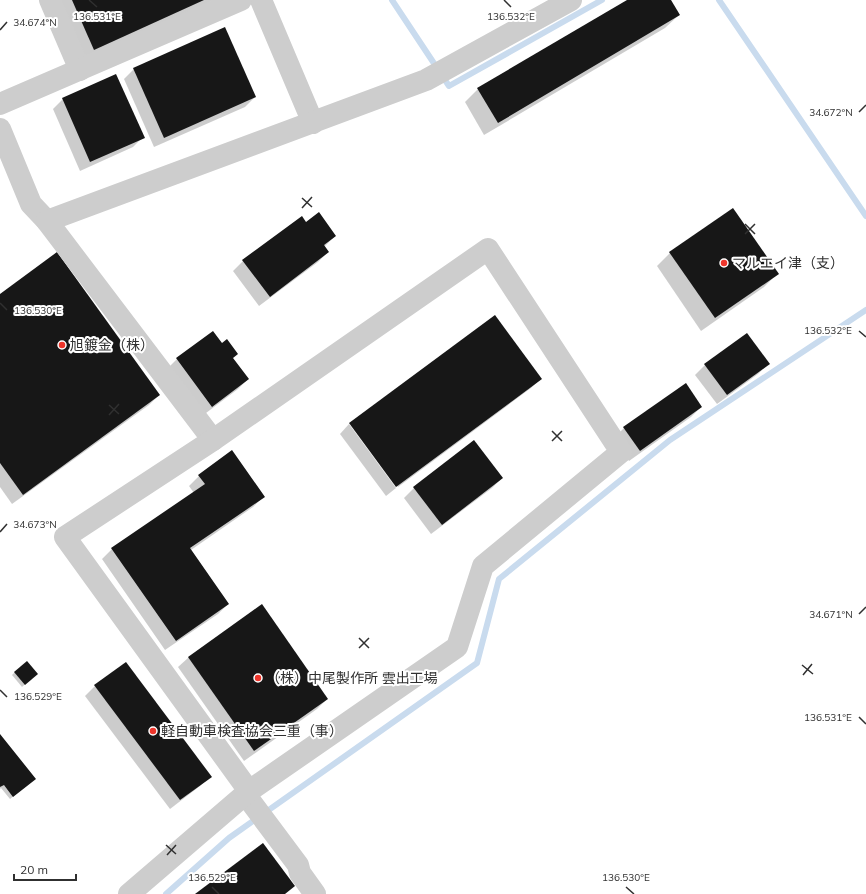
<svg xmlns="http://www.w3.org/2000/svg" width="866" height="894" viewBox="0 0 866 894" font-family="Mulish,'Noto Sans JP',sans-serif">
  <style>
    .shadow { fill: #0003 }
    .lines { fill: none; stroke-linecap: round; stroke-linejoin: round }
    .stream { stroke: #c9dbee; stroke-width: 6 }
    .building { fill: #171717 }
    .minor { stroke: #cdcdcd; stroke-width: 22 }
    .tertiary { stroke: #cdcdcd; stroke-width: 22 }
    .ticks { fill: none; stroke: #303030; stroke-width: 1.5 }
    .poi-dot { fill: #ee352b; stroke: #fff; stroke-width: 1.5 }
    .labels { text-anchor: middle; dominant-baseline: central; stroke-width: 4; stroke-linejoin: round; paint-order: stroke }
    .poi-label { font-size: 14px; fill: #303030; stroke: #fff; text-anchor: start }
    .ticks-label { font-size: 10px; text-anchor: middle; fill: #303030; stroke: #fff; stroke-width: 4; stroke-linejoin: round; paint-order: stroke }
  </style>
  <rect width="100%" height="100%" fill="#fff"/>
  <!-- shadow -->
  <g class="shadow">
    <path d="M57 0H215L84 59Z"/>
    <path d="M629 0H670L679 15 665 28 484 135 465 102 478 89Z"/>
    <path d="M134 69 255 97 245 107 154 147 124 79Z"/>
    <path d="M63 99 143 137 133 147 80 171 53 109Z"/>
    <path d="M306 223 335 236 324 247 328 252 318 262 259 306 233 271 243 261Z"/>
    <path d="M670 253 777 274 764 287 701 331 657 266Z"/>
    <path d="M0 295 159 395 149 405 12 504 0 487Z"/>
    <path d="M213 332 248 379 238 389 202 416 167 369 177 359Z"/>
    <path d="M768 364 758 374 717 404 695 375 705 365Z"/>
    <path d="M541 378 531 388 398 487 351 424Z"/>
    <path d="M701 407 691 417 629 461 614 438 624 428Z"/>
    <path d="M349 424 396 488 386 496 340 434Z"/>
    <path d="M199 476 263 497 253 507 191 550 228 604 218 614 165 650 102 559 112 549 194 493 189 486Z"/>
    <path d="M502 478 492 488 431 534 404 498 414 488Z"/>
    <path d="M261 606 327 699 317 709 244 761 178 667 188 658Z"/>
    <path d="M15 672 33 677 22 687 12 675Z"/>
    <path d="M95 686 210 776 200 786 170 809 85 696Z"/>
    <path d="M0 735 31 782 10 799 1 788 0 789Z"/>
  </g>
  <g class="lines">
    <!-- stream -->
    <g class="stream">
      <path d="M392 0 449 86 602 0"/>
      <path d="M719 0 866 216"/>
      <path d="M166 894 229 838 477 663 499 579 670 440 866 310"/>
    </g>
  </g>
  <!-- building -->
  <g class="building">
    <path d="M72 0H204L94 50Z"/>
    <path d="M627 0H671L680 15 498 123 477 88Z"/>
    <path d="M225 27 256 97 164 138 133 68Z"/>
    <path d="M116 74 145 138 90 162 62 98Z"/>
    <path d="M733 208 779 274 715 318 669 252Z"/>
    <path d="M319 212 336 236 324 245 329 252 270 297 242 260 302 216 306 222Z"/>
    <path d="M57 252 160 395 23 495 0 463V294Z"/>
    <path d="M495 315 542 379 396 487 349 423Z"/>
    <path d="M213 331 222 343 227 339 238 354 233 358 249 379 212 407 176 358Z"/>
    <path d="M747 333 770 364 727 395 704 364Z"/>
    <path d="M686 383 702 407 640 451 623 427Z"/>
    <path d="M474 440 503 478 442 525 413 487Z"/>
    <path d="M232 450 265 497 190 548 229 604 176 641 111 548 205 484 198 475Z"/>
    <path d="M262 604 328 699 254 751 188 657Z"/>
    <path d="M27 661 38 674 25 685 14 672Z"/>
    <path d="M126 662 212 777 180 800 94 685Z"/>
    <path d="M0 734 36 779 13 797 4 785 0 787Z"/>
    <path d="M263 843 295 886 285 894H195Z"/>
  </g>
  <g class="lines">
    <!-- minor -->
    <g class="minor">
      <path d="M50 0 80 70"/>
      <path d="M261 0 313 123"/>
      <path d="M0 104 241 0"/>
      <path d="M0 129 31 204 47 221"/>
      <path d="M213 440 47 221 426 80 571 0"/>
      <path d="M245 794 298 865 300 873 315 894"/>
    </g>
    <!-- tertiary -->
    <path class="tertiary" d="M129 894 249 791 457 647 483 566 621 452 488 249 213 440 65 537 249 791"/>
  </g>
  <!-- ticks -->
  <path class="ticks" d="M89 0 97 7M504 0 511 7M0 30 7 22M859 112 866 105M302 198 312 207M302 208 312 197M745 224 755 234M745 234 755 224M0 303 7 310M859 331 866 337M109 405 119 414M109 415 119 404M552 431 562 441M552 441 562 431M0 532 7 524M859 614 866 607M359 638 369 648M359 648 369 638M802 665 813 674M803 675 812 664M0 690 7 697M859 717 866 724M166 845 176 854M167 855 176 845M212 887 219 894M626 887 634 894"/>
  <!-- markers -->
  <g class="poi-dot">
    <circle cx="724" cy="263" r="4"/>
    <circle cx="62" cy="345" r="4"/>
    <circle cx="258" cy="678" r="4"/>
    <circle cx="153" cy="731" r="4"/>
  </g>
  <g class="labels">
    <!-- poi labels -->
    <g class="poi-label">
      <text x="732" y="263">マルエイ津（支）</text>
      <text x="70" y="345">旭鍍金（株）</text>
      <text x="266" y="678">（株）中尾製作所 雲出工場</text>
      <text x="161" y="731">軽自動車検査協会三重（事）</text>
    </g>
  </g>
  <g class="ticks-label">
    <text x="97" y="20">136.531°E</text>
    <text x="511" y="20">136.532°E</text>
    <text x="35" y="26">34.674°N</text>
    <text x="831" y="116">34.672°N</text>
    <text x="38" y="314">136.530°E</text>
    <text x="828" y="334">136.532°E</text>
    <text x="35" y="528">34.673°N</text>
    <text x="831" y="618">34.671°N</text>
    <text x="38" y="700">136.529°E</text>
    <text x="828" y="721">136.531°E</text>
    <text x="212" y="881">136.529°E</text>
    <text x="626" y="881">136.530°E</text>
  </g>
  <!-- scale -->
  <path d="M14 874v6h62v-6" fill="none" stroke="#303030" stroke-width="2"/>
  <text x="20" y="874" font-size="12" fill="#303030" stroke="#ffffff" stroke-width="3" paint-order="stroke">20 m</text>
</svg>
